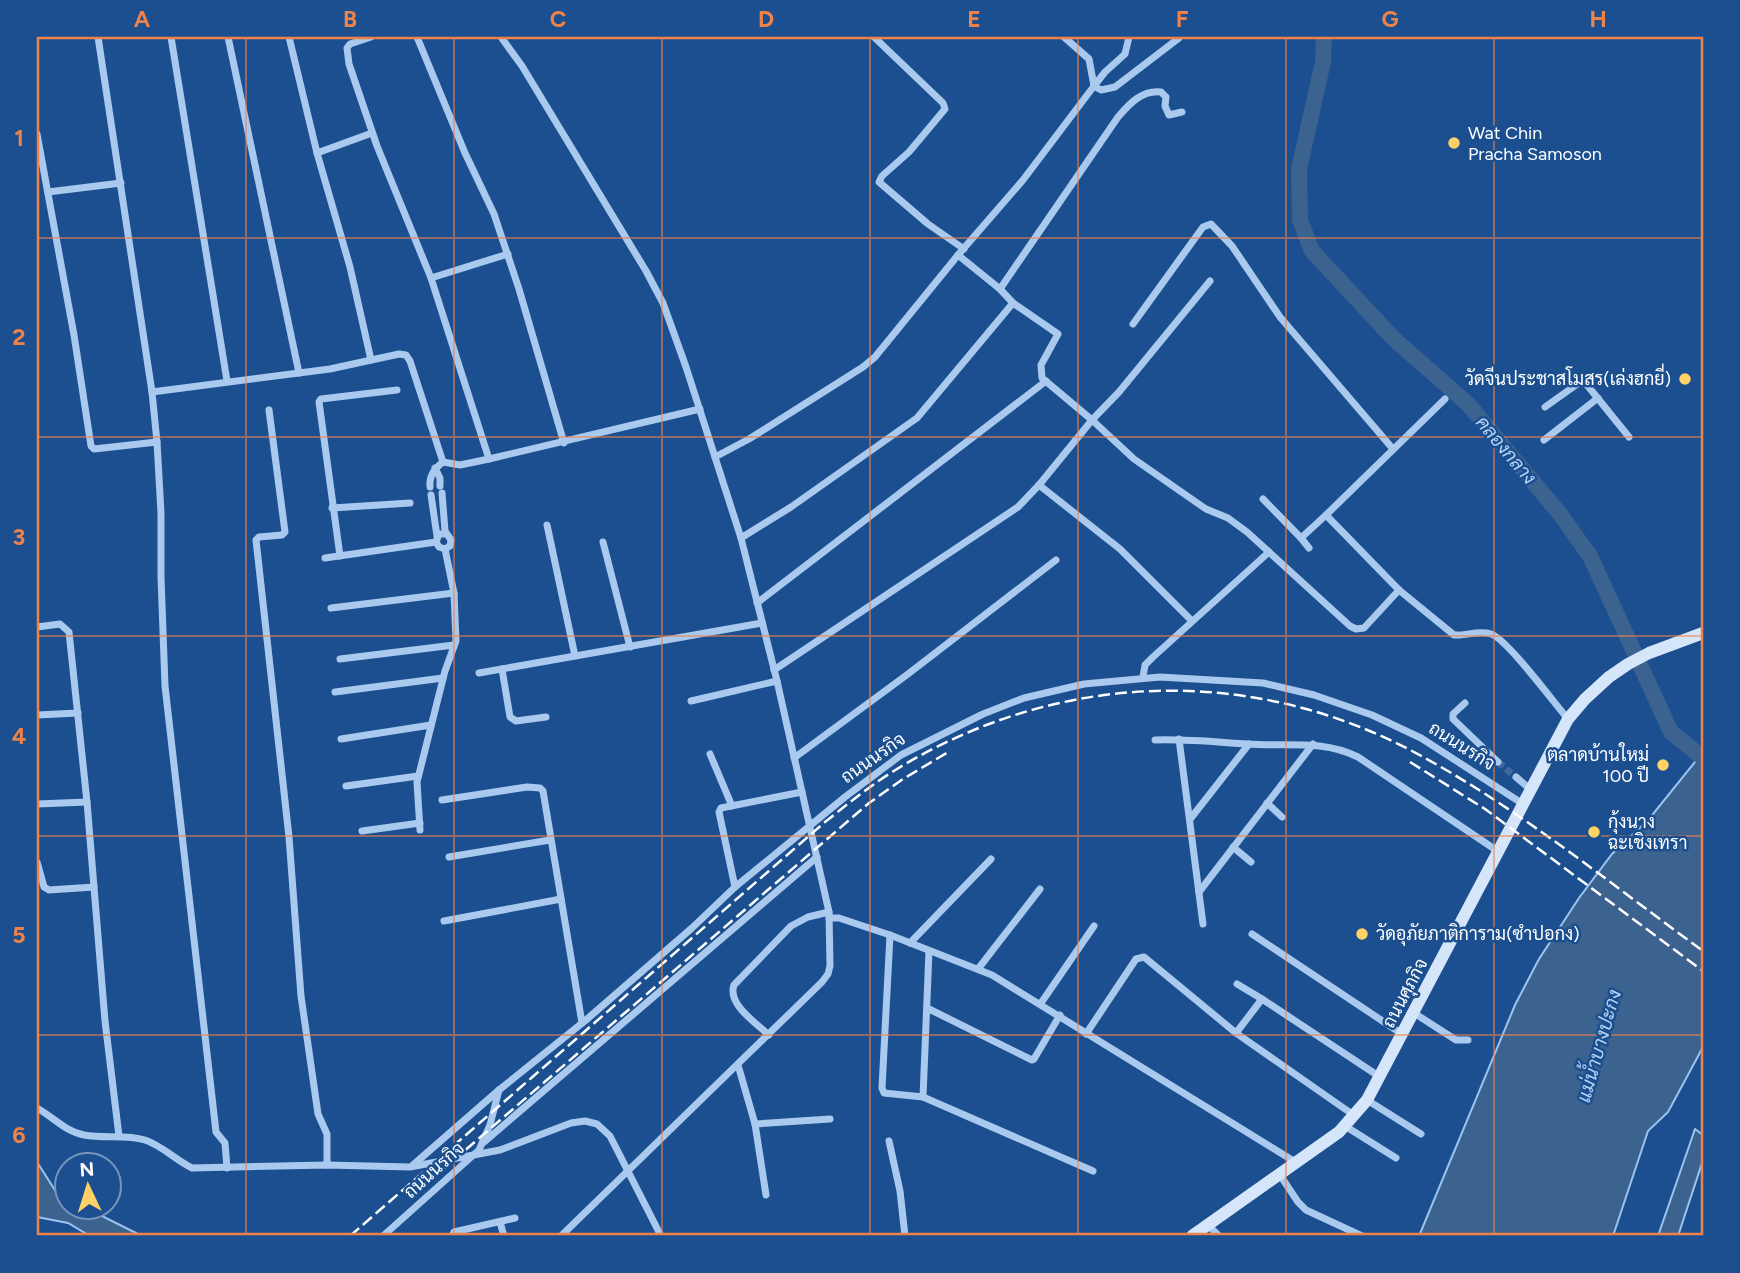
<svg xmlns="http://www.w3.org/2000/svg" width="1740" height="1273" viewBox="0 0 1740 1273" font-family="Figtree,Sarabun,sans-serif">
  <style>
    .water { fill: #3c6290; stroke: #9cc4f0; stroke-width: 2 }
    .lines { fill: none; stroke-linecap: round; stroke-linejoin: round }
    .river { stroke: #3c6290; stroke-width: 16 }
    .minor-tunnel { stroke: #3d69a0; stroke-width: 7; stroke-dasharray: 7 3.5; stroke-linecap: butt }
    .minor { stroke: #a9c9ee; stroke-width: 7 }
    .secondary { stroke: #d6e6fa; stroke-width: 12 }
    .rail { stroke: #fff; stroke-width: 2.5; stroke-dasharray: 12 5; stroke-linecap: butt }
    .grid { fill: none; stroke: #ee8249; stroke-width: 2; stroke-opacity: 0.55 }
    .poi-dot { fill: #ffd166; stroke: #1b4f8f; stroke-width: 2.5 }
    .labels { text-anchor: middle; dominant-baseline: central; stroke-width: 5; stroke-linejoin: round; paint-order: stroke }
    .poi-label { font-size: 18px; fill: #fff; stroke: #1b4f8f; text-anchor: start }
    .street-label { font-size: 18px; fill: #fff; stroke: #1b4f8f }
    .water-label { font-size: 19px; font-style: italic; fill: #b5d3f5; stroke: #1b4f8f }
    .neatline { fill: none; stroke: #ee8249; stroke-width: 2.5 }
    .grid-label { font-size: 23px; text-anchor: middle; font-weight: bold; fill: #ee8249 }
  </style>
  <rect width="100%" height="100%" fill="#1b4f8f"/>
  <!-- water -->
  <g class="water">
    <path d="M1703 752V1047L1668 1112 1648 1131 1613 1236H1419L1515 1005 1539 959 1579 898 1612 854 1649 819Z"/>
    <path d="M1695 1129 1703 1135V1160L1678 1236H1658Z"/>
    <path d="M37 1162 58 1195 66 1198V1206L84 1207 142 1236H90L68 1223 37 1217Z"/>
  </g>
  <g class="lines">
    <!-- river -->
    <path class="river" d="M1324 37 1323 62 1299 169 1300 220 1312 251 1394 339 1468 404 1560 514 1590 556 1671 732 1703 758"/>
    <!-- minor-tunnel -->
    <path class="minor-tunnel" d="M1498 762 1516 777"/>
    <!-- minor -->
    <g class="minor">
      <path d="M98 37 152 392"/>
      <path d="M171 37 227 381"/>
      <path d="M228 37 299 373"/>
      <path d="M289 37 317 153 350 267 371 360"/>
      <path d="M371 37 350 44 347 48 349 64 377 146 431 278 489 459"/>
      <path d="M417 37 465 153 494 214 519 289 564 443"/>
      <path d="M501 37 522 66 646 271 663 303 686 367 741 538 777 681 829 912 830 966 828 974 822 982 561 1236"/>
      <path d="M874 37 943 103 945 109 909 152 882 176 879 182 928 224 964 249"/>
      <path d="M1129 37 1125 54 1105 72 1094 86 1101 90 1115 87 1179 38"/>
      <path d="M37 134 74 335 91 446 94 449 157 442 152 392 330 369 399 354 406 355 410 361 443 462 460 465 489 459 700 409"/>
      <path d="M317 153 372 133"/>
      <path d="M48 192 121 183"/>
      <path d="M958 255 1000 289 1013 303 1058 334 1041 365 1042 378 1092 420 1134 459 1206 509 1228 518 1247 532 1350 626 1356 629 1364 628 1399 590"/>
      <path d="M431 278 508 254"/>
      <path d="M1000 289 1118 117C1130 103 1142 90 1161 92L1166 97 1165 106 1169 115 1182 112"/>
      <path d="M1133 324 1203 227 1211 224 1232 246 1280 317 1393 449"/>
      <path d="M1445 399 1326 515 1399 590 1454 635C1466 636 1479 630 1491 634 1507 639 1554 703 1568 719"/>
      <path d="M1545 407 1583 380 1629 437"/>
      <path d="M269 410 285 532 282 535 259 537 256 540 289 837 301 996 318 1114 327 1134V1165"/>
      <path d="M1544 440 1598 398"/>
      <path d="M157 442 161 513V577L165 686 216 1132 225 1143 227 1168"/>
      <path d="M715 457 749 439 863 367 875 357 958 255 1023 180 1094 86 1089 59 1064 37"/>
      <path d="M435 468 440 478V486"/>
      <path d="M1039 485 1120 549 1192 621"/>
      <path d="M430 487C429 476 434 469 443 462"/>
      <path d="M442 493 445 531 451 540 450 546 445 549"/>
      <path d="M431 495 437 536"/>
      <path d="M1263 499 1301 538 1326 515"/>
      <path d="M332 508 410 503"/>
      <path d="M547 525 575 656"/>
      <path d="M741 538 791 507 917 418 1013 303"/>
      <path d="M1301 538 1309 548"/>
      <path d="M603 542 630 647"/>
      <path d="M340 556 319 402 321 399 397 390"/>
      <path d="M325 558 436 542"/>
      <path d="M757 603 1046 381"/>
      <path d="M331 608 454 593"/>
      <path d="M37 627 60 624 69 632 87 802 105 1021 119 1136"/>
      <path d="M340 659 454 645"/>
      <path d="M502 669 510 717 516 721 546 717"/>
      <path d="M774 670 1018 507 1039 485 1092 420 1119 392 1210 281"/>
      <path d="M479 673 762 623"/>
      <path d="M1143 677 1145 665 1153 657 1269 552"/>
      <path d="M335 692 443 678"/>
      <path d="M691 701 777 681"/>
      <path d="M1465 703 1453 714V719L1498 762"/>
      <path d="M37 715 78 713"/>
      <path d="M341 739 431 725"/>
      <path d="M1179 739 1203 924"/>
      <path d="M1155 740C1186 739 1216 742 1247 744 1286 747 1321 739 1358 757L1499 852"/>
      <path d="M710 754 732 806"/>
      <path d="M794 758 908 674 1056 560"/>
      <path d="M1516 777 1531 790"/>
      <path d="M346 786 418 776"/>
      <path d="M442 800 527 787 540 788 543 791 582 1023"/>
      <path d="M1267 803 1282 817"/>
      <path d="M37 804 87 802"/>
      <path d="M1191 818 1249 744"/>
      <path d="M420 830 417 782 445 671 456 641 454 593 445 549 439 547 436 542 439 534H445"/>
      <path d="M362 831 420 823"/>
      <path d="M1233 847 1251 862"/>
      <path d="M449 857 550 840"/>
      <path d="M37 862 44 887 49 890 94 887"/>
      <path d="M735 887 719 812 721 808 802 792"/>
      <path d="M1199 892 1313 744"/>
      <path d="M829 918H839L890 935 992 975 1297 1163"/>
      <path d="M444 921 561 899"/>
      <path d="M1252 934 1402 1034"/>
      <path d="M890 935 882 1088 884 1093 923 1097 1093 1171"/>
      <path d="M910 943 991 859"/>
      <path d="M978 969 1040 889"/>
      <path d="M1262 999 1380 1077"/>
      <path d="M1041 1003 1094 926"/>
      <path d="M927 1008 1032 1060 1034 1059 1060 1015"/>
      <path d="M1414 1013 1456 1040H1468"/>
      <path d="M1236 1033 1262 999 1237 984"/>
      <path d="M1086 1034 1136 959 1144 957 1236 1033 1355 1116"/>
      <path d="M769 1035C756 1023 727 1004 734 985L791 926 808 917 829 912"/>
      <path d="M738 1065 755 1124 766 1195"/>
      <path d="M923 1097 929 951"/>
      <path d="M1367 1100 1421 1134"/>
      <path d="M37 1108C53 1117 66 1132 84 1135 104 1139 125 1134 145 1140 163 1146 175 1160 192 1168L327 1165 410 1167 500 1150 571 1123 585 1121 597 1124 610 1136 661 1236"/>
      <path d="M755 1124 830 1119"/>
      <path d="M1345 1126 1396 1158"/>
      <path d="M889 1141 900 1191 905 1236"/>
      <path d="M484 1142 817 857"/>
      <path d="M413 1165 499 1090"/>
      <path d="M1280 1175 1298 1202 1306 1210 1362 1236"/>
      <path d="M500 1222 504 1236"/>
      <path d="M1208 1225 1219 1236"/>
      <path d="M383 1236 479 1150 490 1125 499 1090 586 1020 692 928 735 887 845 797 901 755 983 714 1024 698 1084 684 1160 677 1263 683 1314 695 1372 715 1421 738 1523 804"/>
      <path d="M452 1236 454 1232 515 1218"/>
    </g>
    <!-- secondary -->
    <path class="secondary" d="M1192 1236 1339 1132 1367 1100 1568 719 1585 699 1609 677 1628 664 1649 653 1703 633"/>
    <!-- rail -->
    <g class="rail">
      <path d="M1410 762 1485 809 1703 971"/>
      <path d="M427 1183 869 803 903 779 950 751"/>
      <path d="M350 1236 825 822C849 803 872 784 897 769 1056 672 1247 664 1412 751 1516 806 1608 882 1703 951"/>
    </g>
  </g>
  <!-- grid -->
  <path class="grid" d="M246 37V1236M454 37V1236M662 37V1236M870 37V1236M1078 37V1236M1286 37V1236M1494 37V1236M37 238H1703M37 437H1703M37 636H1703M37 836H1703M37 1035H1703"/>
  <!-- markers -->
  <g class="poi-dot">
    <circle cx="1454" cy="143" r="7"/>
    <circle cx="1685" cy="379" r="7"/>
    <circle cx="1663" cy="765" r="7"/>
    <circle cx="1594" cy="832" r="7"/>
    <circle cx="1362" cy="934" r="7"/>
  </g>
  <g class="labels">
    <!-- poi labels -->
    <g class="poi-label">
      <text x="1468" y="133">Wat Chin<tspan x="1468" dy="21">Pracha Samoson</tspan></text>
      <text x="1671" y="379" text-anchor="end">วัดจีนประชาสโมสร(เล่งฮกยี่)</text>
      <text x="1649" y="755" text-anchor="end">ตลาดบ้านใหม่<tspan x="1649" dy="21">100 ปี</tspan></text>
      <text x="1608" y="822">กุ้งนาง<tspan x="1608" dy="21">ฉะเชิงเทรา</tspan></text>
      <text x="1376" y="934">วัดอุภัยภาติการาม(ซำปอกง)</text>
    </g>
    <!-- street labels -->
    <g class="street-label">
      <text transform="translate(1462 746) rotate(32)">ถนนนรกิจ</text>
      <text transform="translate(873 758) rotate(-35)">ถนนนรกิจ</text>
      <text transform="translate(1405 993) rotate(-62)">ถนนศุภกิจ</text>
      <text transform="translate(434 1170) rotate(-42)">ถนนนรกิจ</text>
    </g>
    <!-- water labels -->
    <g class="water-label">
      <text transform="translate(1506 450) rotate(50)">คลองกลาง</text>
      <text transform="translate(1599 1046) rotate(-74)">แม่น้ำบางปะกง</text>
    </g>
  </g>
  <!-- border -->
  <rect width="1740" height="1273" fill="none" stroke="#1b4f8f" stroke-width="77"/>
  <!-- north arrow -->
  <g transform="translate(88 1186) rotate(356)"><circle r="33" fill="#1b4f8f" stroke="#7695bc" stroke-width="2"/>
  <path d="M0-5L12 26L0 18L-12 26Z" fill="#ffd166"/>
  <text y="-10" font-size="19" font-weight="bold" text-anchor="middle" fill="#ffffff">N</text>
  </g>
  <rect x="38" y="38" width="1664" height="1196" class="neatline"/>
  <g class="grid-label">
    <text x="142" y="27">A</text>
    <text x="350" y="27">B</text>
    <text x="558" y="27">C</text>
    <text x="766" y="27">D</text>
    <text x="974" y="27">E</text>
    <text x="1182" y="27">F</text>
    <text x="1390" y="27">G</text>
    <text x="1598" y="27">H</text>
    <text x="19" y="146">1</text>
    <text x="19" y="345">2</text>
    <text x="19" y="545">3</text>
    <text x="19" y="744">4</text>
    <text x="19" y="943">5</text>
    <text x="19" y="1143">6</text>
  </g>
</svg>
